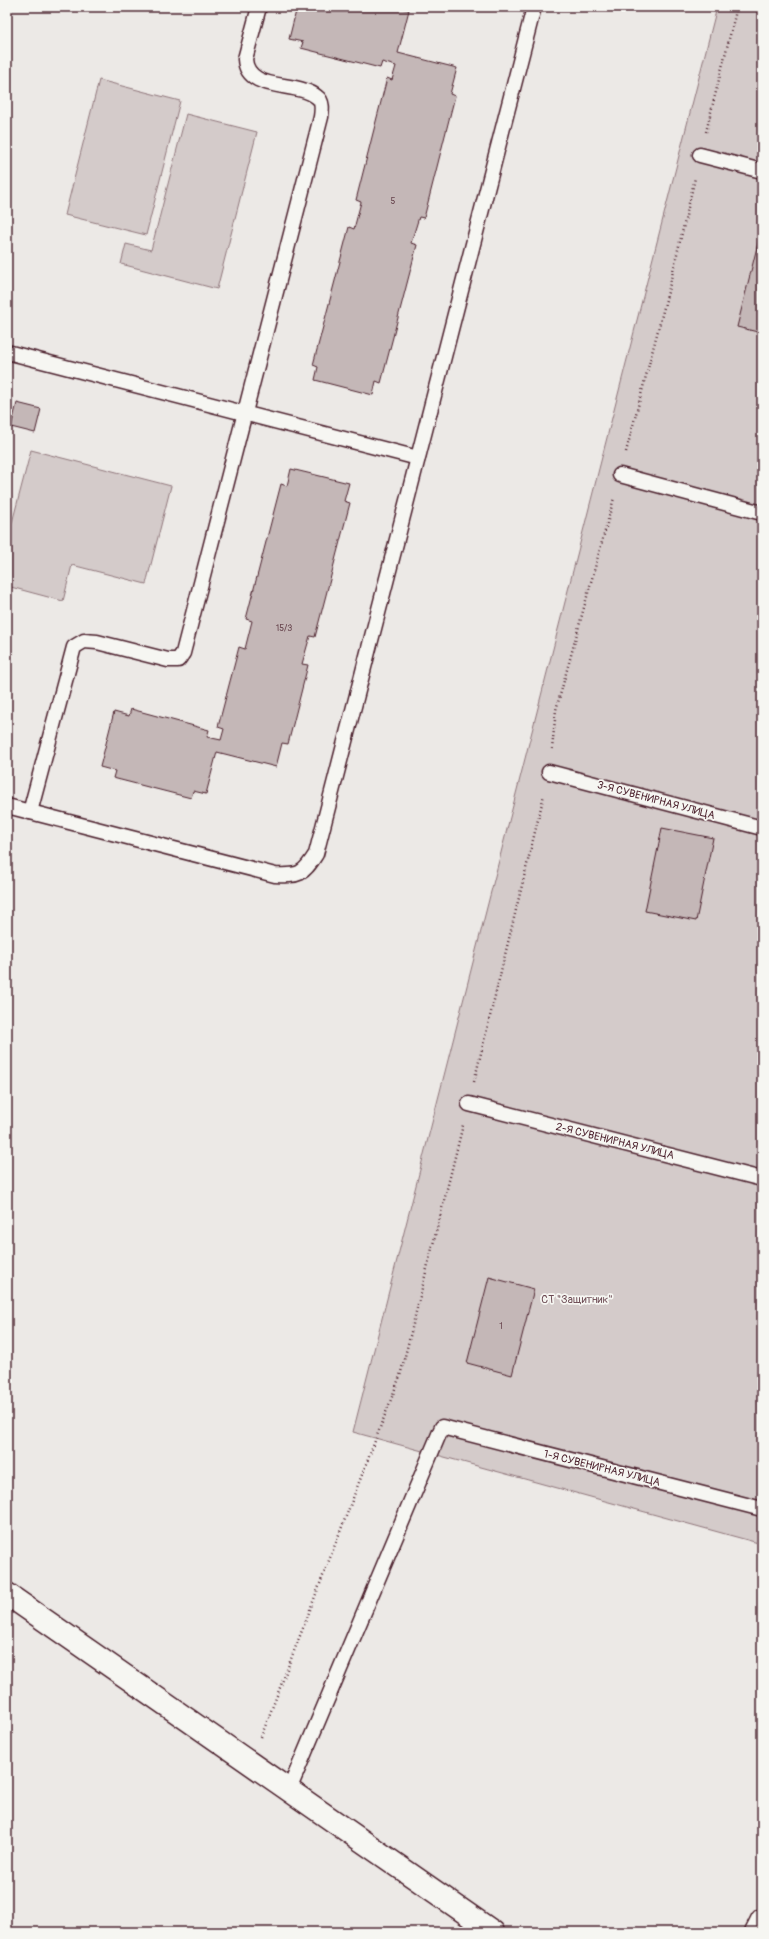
<svg xmlns="http://www.w3.org/2000/svg" width="769" height="1939" viewBox="0 0 769 1939" font-family="Pangolin,sans-serif">
  <style>
    .green { fill: #d4cbca; stroke: #8f757a }
    .building { fill: #c4b7b7; stroke: #4a1f2b }
    .lines { fill: none; stroke-linecap: round; stroke-linejoin: round }
    .lane-casing { stroke: #4a1f2b; stroke-width: 17 }
    .street-casing { stroke: #4a1f2b; stroke-width: 25 }
    .secondary-casing { stroke: #4a1f2b; stroke-width: 25 }
    .path { stroke: #4a1f2b; stroke-width: 2.5; stroke-dasharray: 1 3; stroke-linecap: butt }
    .lane { stroke: #f6f6f2; stroke-width: 14 }
    .street { stroke: #f6f6f2; stroke-width: 22 }
    .secondary { stroke: #f6f6f2; stroke-width: 22 }
    .labels { text-anchor: middle; dominant-baseline: central; stroke-width: 3.5; stroke-linejoin: round; paint-order: stroke }
    .number-label { font-size: 9px; fill: #68454e }
    .street-label { font-size: 11px; fill: #4a1f2b; stroke: #f6f6f2 }
    .park-label { font-size: 11px; fill: #6c4a53; stroke: #f6f6f2 }
  </style>
  <rect width="100%" height="100%" fill="#ece9e6"/>
  <filter id="ink" filterUnits="userSpaceOnUse"><feTurbulence type="fractalNoise" baseFrequency=".025" numOctaves="2"/><feDisplacementMap in="SourceGraphic" scale="8" xChannelSelector="R" yChannelSelector="G"/><feConvolveMatrix kernelMatrix="1 2 1 2 8 2 1 2 1" color-interpolation-filters="sRGB"/></filter>
  <g filter="url(#ink)">
    <!-- green -->
    <g class="green">
      <path d="M717 7H762V1544L353 1432Z"/>
      <path d="M99 80 180 101 146 235 65 215Z"/>
      <path d="M186 114 257 132 217 289 121 264 126 244 151 250Z"/>
      <path d="M31 450 171 486 146 584 72 565 63 601 7 586V542Z"/>
    </g>
    <!-- building -->
    <g class="building">
      <path d="M297 7H396L409 10 398 53 457 68 450 94 455 96 424 218 419 217 411 243 417 245 381 383 376 381 373 395 315 380 318 367 313 365 349 227 354 229 361 202 356 200 387 78 392 80 396 66 382 62 380 68 301 48 303 42 289 39Z"/>
      <path d="M762 227V333L737 327Z"/>
      <path d="M17 403 41 409 35 433 11 427Z"/>
      <path d="M291 469 349 483 344 501 350 503 315 637 310 636 302 664 308 665 288 744 282 743 276 767 217 752 206 794 193 791 191 798 113 778 115 771 100 767 114 712 129 716 131 709 209 730 207 737 221 740 224 729 218 727 239 647 245 649 252 621 246 619 281 484 287 486Z"/>
      <path d="M662 828 713 838 696 921 645 911Z"/>
      <path d="M489 1277 534 1289 512 1375 467 1363Z"/>
    </g>
    <g class="lines">
      <!-- lane casing -->
      <g class="lane-casing">
        <g id="lane">
          <path d="M700 155 762 171"/>
          <path d="M7 352 418 458"/>
          <path d="M620 475 762 513"/>
          <path d="M549 772 762 828"/>
          <path d="M7 806 275 875C299 876 303 875 316 854L534 7"/>
          <path d="M30 812 74 647 84 641 97 642 168 660H178L183 653 321 117C322 110 323 101 317 97 297 80 247 93 245 59L259 7"/>
          <path d="M469 1104 762 1179"/>
          <path d="M289 1790 442 1427 762 1509"/>
        </g>
      </g>
      <!-- street casing -->
      <g class="street-casing">
        <path id="street" d="M7 1594 493 1932"/>
      </g>
      <!-- secondary casing -->
      <g class="secondary-casing">
        <path id="secondary" d="M756 1932 762 1920"/>
      </g>
      <!-- path -->
      <g class="path">
        <path d="M706 132 737 7"/>
        <path d="M626 452 668 292 695 178"/>
        <path d="M552 749 556 710 614 498"/>
        <path d="M474 1082 544 795"/>
        <path d="M261 1737 400 1376 463 1125"/>
      </g>
      <!-- lane -->
      <use href="#lane" class="lane"/>
      <!-- street -->
      <use href="#street" class="street"/>
      <!-- secondary -->
      <use href="#secondary" class="secondary"/>
    </g>
  </g>
  <g class="labels">
    <!-- number labels -->
    <g class="number-label">
      <text x="393" y="201">5</text>
      <text x="284" y="628">15/3</text>
      <text x="501" y="1326">1</text>
    </g>
    <!-- street labels -->
    <g class="street-label">
      <text transform="translate(656 800) rotate(15)">3-Я СУВЕНИРНАЯ УЛИЦА</text>
      <text transform="translate(615 1141) rotate(14)">2-Я СУВЕНИРНАЯ УЛИЦА</text>
      <text transform="translate(602 1468) rotate(14)">1-Я СУВЕНИРНАЯ УЛИЦА</text>
    </g>
    <!-- park labels -->
    <g class="park-label">
      <text x="577" y="1299">СТ "Защитник"</text>
    </g>
  </g>
  <!-- margin -->
  <rect width="769" height="1939" fill="none" stroke="#f6f6f2" stroke-width="24"/>
  <rect x="12" y="12" width="745" height="1915" fill="none" stroke="#4a1f2b" stroke-width="1.5" filter="url(#ink)"/>
</svg>
